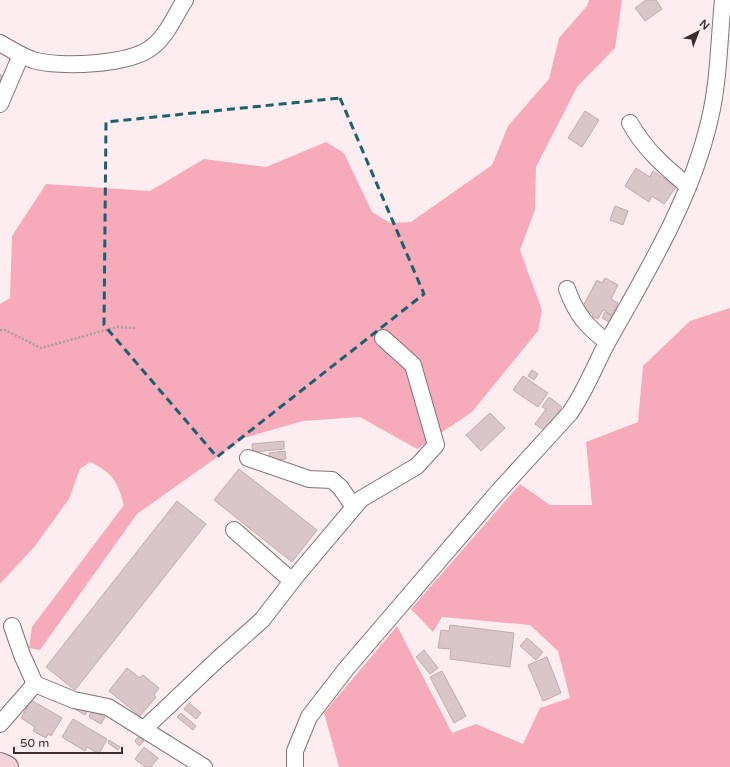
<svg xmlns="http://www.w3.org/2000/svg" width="730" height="767" viewBox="0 0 730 767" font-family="'Varela Round',sans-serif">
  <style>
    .forest { fill: #f7abba }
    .building { fill: #dac6c9; stroke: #bfabae }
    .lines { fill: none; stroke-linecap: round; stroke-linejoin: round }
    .minor-casing { stroke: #837175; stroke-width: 18 }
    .secondary-casing { stroke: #837175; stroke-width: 24 }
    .path { stroke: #a99c9e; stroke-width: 2.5; stroke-dasharray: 2 2; stroke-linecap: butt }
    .minor { stroke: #fff; stroke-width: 16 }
    .secondary { stroke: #f5d1da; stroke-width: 22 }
    .marked { fill: none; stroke: #196070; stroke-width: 3; stroke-dasharray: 8 5; stroke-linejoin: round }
  </style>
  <rect width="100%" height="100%" fill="#feedf0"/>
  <!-- forest -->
  <g class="forest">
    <path d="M589 0H622L615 48 577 87 536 167 535 210 520 250 542 310 538 331 472 412 417 449 360 417 303 421 244 438 137 514 40 650 29 648 32 627 124 505C117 481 113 473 90 462L80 469 69 499 35 546 0 584V304L10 298 12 236 46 184 150 191 204 159 266 167 326 142 344 153 372 212 390 223 411 222 492 165 508 126 549 79 559 38 587 6Z"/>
    <path d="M730 308V767H339L324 713 397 626 452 733 476 724 523 744 540 708 570 698 558 651 530 625 442 617 433 632 411 609 520 484 550 505H592L586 442 638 422 643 366 690 321Z"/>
  </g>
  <!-- building -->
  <g class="building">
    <path d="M646 0H656L662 9 645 21 635 8Z"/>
    <path d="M0 74 5 78 0 84Z"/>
    <path d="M585 111 599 120 582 147 568 138Z"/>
    <path d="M636 168 650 177 653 171 676 187 664 204 652 196 649 202 625 186Z"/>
    <path d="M615 206 628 211 623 225 610 220Z"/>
    <path d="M605 278 618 285 611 299 618 303 612 315 603 310 598 319 592 316 593 314 582 308 597 280 602 283Z"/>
    <path d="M605 312 612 316 609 322 602 318Z"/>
    <path d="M532 370 538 374 534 380 528 376Z"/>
    <path d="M523 376 548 393 538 407 513 390Z"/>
    <path d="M549 397 562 407 545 431 535 424 546 409 542 407Z"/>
    <path d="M490 413 505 428 481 451 466 435Z"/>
    <path d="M284 441V449L253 452 252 444Z"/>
    <path d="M285 451 286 459 269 461V453Z"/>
    <path d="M239 469 317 530 292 562 214 500Z"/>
    <path d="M177 501 206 524 75 690 46 667Z"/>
    <path d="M450 625 514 633 510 667 450 659 451 649 438 648 441 630 449 631Z"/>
    <path d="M527 638 543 652 536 660 520 646Z"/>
    <path d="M424 650 438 668 430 674 416 657Z"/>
    <path d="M547 657 561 693 543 701 528 665Z"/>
    <path d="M127 668 140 678 143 675 159 688 154 695 156 697 140 716 109 691Z"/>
    <path d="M442 671 466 716 454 723 430 677Z"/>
    <path d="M31 700 62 718 51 736 48 734 46 738 33 731 35 727 21 718Z"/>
    <path d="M189 703 201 713 196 719 184 709Z"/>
    <path d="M77 706 87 712 85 715 75 709Z"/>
    <path d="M92 710 105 717 101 724 89 717Z"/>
    <path d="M181 713 196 726 193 730 177 717Z"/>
    <path d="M73 719 107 739 99 754 87 747 85 751 62 737Z"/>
    <path d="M139 736 144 741 139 746 135 741Z"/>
    <path d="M109 740 120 747 118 750 108 743Z"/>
    <path d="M144 747 158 758 151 767H145L135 759Z"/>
  </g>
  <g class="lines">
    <!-- minor casing -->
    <g class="minor-casing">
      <g id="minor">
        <path d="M0 43C10 49 21 56 33 60 59 68 130 65 152 47 167 36 175 15 185 0"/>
        <path d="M0 104 21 55"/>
        <path d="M630 123C645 150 665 167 688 186"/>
        <path d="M567 289C576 314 586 326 607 342"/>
        <path d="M248 458 309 479 332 480 340 487 354 507"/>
        <path d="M234 530 292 581"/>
        <path d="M12 626 22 655 35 684 74 700 108 707 204 767"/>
        <path d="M0 724 35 684"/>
        <path d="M144 729 217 660 262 620 296 576 361 499 417 466 436 445 413 365 383 338"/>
        <path d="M295 767V751L309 717 346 669 497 493 570 413C586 390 595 365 608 341 648 270 692 198 710 118 719 80 719 39 723 0"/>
      </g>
    </g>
    <!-- secondary casing -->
    <g class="secondary-casing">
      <path id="secondary" d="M0 764 7 767"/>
    </g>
    <!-- path -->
    <path class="path" d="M0 330H5L41 348 117 327 136 328"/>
    <!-- minor -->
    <use href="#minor" class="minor"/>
    <!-- secondary -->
    <use href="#secondary" class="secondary"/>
  </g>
  <!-- marked area -->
  <path class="marked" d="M340 98 424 294 217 457 104 325 106 122Z"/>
  <!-- north arrow -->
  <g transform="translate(698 32) rotate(42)" stroke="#feedf0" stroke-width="3" paint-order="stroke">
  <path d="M0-3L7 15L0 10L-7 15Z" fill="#362e2f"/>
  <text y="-6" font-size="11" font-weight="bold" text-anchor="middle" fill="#362e2f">N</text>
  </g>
  <!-- scale -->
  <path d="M14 747v6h108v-6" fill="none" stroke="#362e2f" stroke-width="2"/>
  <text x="20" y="747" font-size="12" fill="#362e2f" stroke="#feedf0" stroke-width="3" paint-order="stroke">50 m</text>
</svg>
